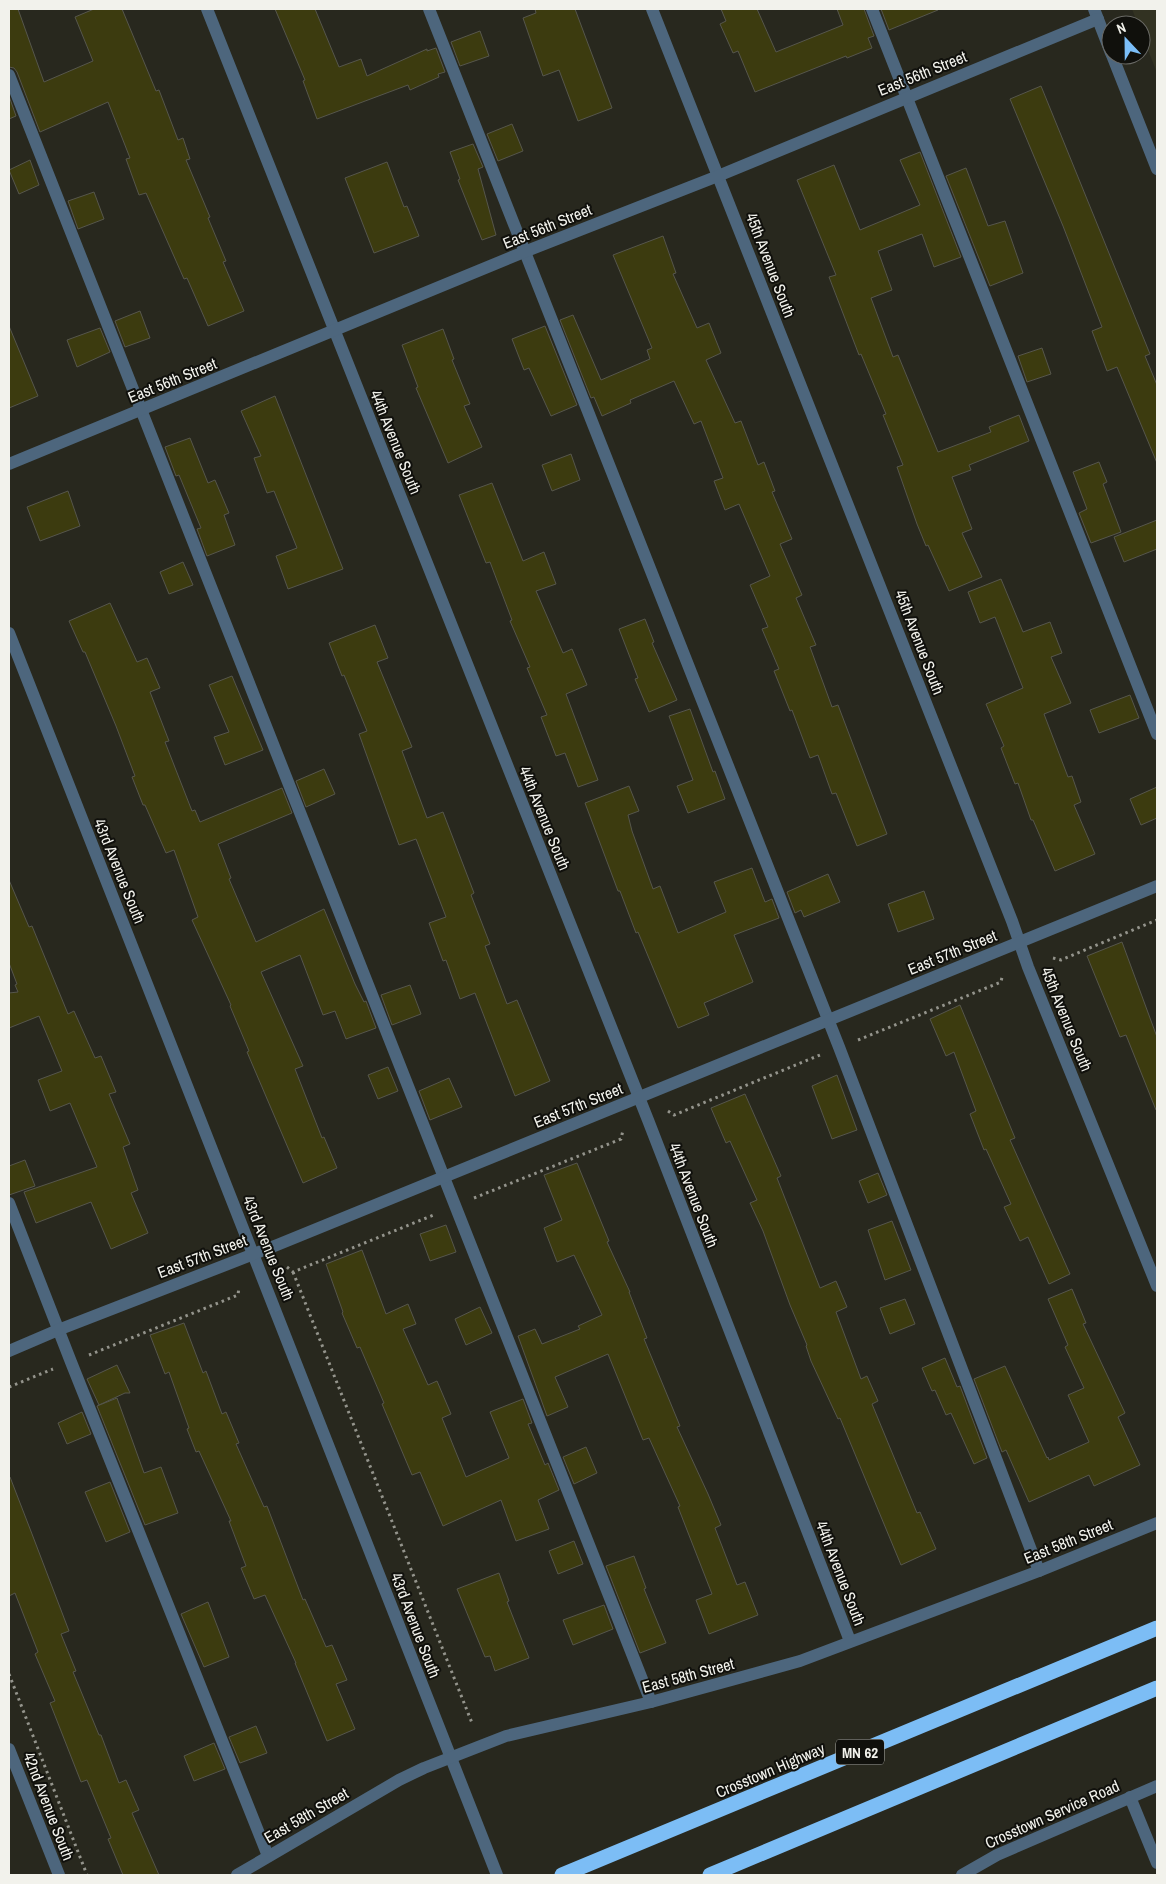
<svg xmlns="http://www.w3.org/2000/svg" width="1166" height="1884" viewBox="0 0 1166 1884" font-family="'Archivo Narrow',sans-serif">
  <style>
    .built { fill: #323222 }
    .building { fill: #3c3b0f; stroke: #56564c }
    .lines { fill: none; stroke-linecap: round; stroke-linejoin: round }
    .path { stroke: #94948c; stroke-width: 3; stroke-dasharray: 2.5 4; stroke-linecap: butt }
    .service { stroke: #4d667d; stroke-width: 12 }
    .minor { stroke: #4d667d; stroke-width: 12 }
    .motorway { stroke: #7cbdf5; stroke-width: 15 }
    .labels { text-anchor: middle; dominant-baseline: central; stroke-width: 4; stroke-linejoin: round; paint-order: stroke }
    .shield { fill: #10100c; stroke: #aeaea9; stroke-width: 1 }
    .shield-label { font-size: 15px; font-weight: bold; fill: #f2f2ec }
    .street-label { font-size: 16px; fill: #f2f2ec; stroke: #10100c }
  </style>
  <rect width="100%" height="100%" fill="#28281e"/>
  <!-- built -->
  <path class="built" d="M1132 9H1157V73L1141 32V25H1138Z"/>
  <!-- building -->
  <g class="building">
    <path d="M9 9H18L44 82 93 61 75 17 94 9H122L156 91 159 90 178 140 183 138 190 159 186 160 210 217 208 218 226 261 223 262 244 311 208 326 187 278 184 279 146 193 139 195 126 159 130 158 108 102 40 132 17 72 14 68 9 67Z"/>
    <path d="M275 9H315L339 67 361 59 367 76 427 49V51L436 48 445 72 438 74 439 77 410 90 408 85 317 119 303 81 305 80Z"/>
    <path d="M535 9H575L612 108 578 121 559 70 543 76 523 18 536 13Z"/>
    <path d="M721 9H757L776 52 843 25 837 9H864L874 36 868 38 872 48 847 58 846 56 755 92 738 51 733 53 720 24 726 21Z"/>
    <path d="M881 9H938V10L889 30Z"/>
    <path d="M480 31 489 56 460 66 451 42Z"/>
    <path d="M1041 86 1150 354 1145 356 1157 385V463L1117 367 1107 371 1092 331 1102 327 1063 226 1010 99Z"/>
    <path d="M9 96 16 116 9 119Z"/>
    <path d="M512 124 523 151 498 161 487 134Z"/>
    <path d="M473 144 483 167 478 169 496 235 482 240 458 180 460 179 450 152Z"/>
    <path d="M920 152 961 257 934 267 922 234 878 251 892 290 871 298 893 357 898 355 938 452 991 432 989 427 1019 415 1029 441 969 465 971 470 952 477 972 529 962 533 982 577 949 591 928 545 926 546 917 524 897 467 903 465 883 415 886 414 861 354 859 355 829 277 836 275 797 180 834 165 860 230 920 205 900 160Z"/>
    <path d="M30 160 39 185 19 194 9 170Z"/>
    <path d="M387 162 404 207 407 206 419 236 374 253 345 178Z"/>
    <path d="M966 168 988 226 1005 221 1023 273 990 286 946 176Z"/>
    <path d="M94 192 104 219 78 229 68 201Z"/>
    <path d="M663 236 676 273 673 274 697 328 709 323 721 353 706 360 735 423 741 421 758 465 764 462 775 491 772 492 792 539 780 544 802 595 796 598 816 645 810 647 832 707 838 705 887 834 857 846 836 793 832 794 818 755 810 758 792 710 790 711 774 671 779 669 762 629 768 627 750 585 770 576 739 504 725 510 714 481 723 478 701 421 694 424 674 381 630 400 631 403 602 416 594 397 591 398 560 320 573 315 601 380 650 359 647 350 652 348 613 255Z"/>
    <path d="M140 311 150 338 125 347 115 321Z"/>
    <path d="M9 326 38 396 9 408Z"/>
    <path d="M545 326 577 405 551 416 529 368 524 370 512 339Z"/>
    <path d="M100 328 110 352 77 367 67 340Z"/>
    <path d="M443 329 454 359 452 360 470 404 464 406 482 447 448 463 416 388 418 387 402 345Z"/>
    <path d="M1042 348 1051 374 1027 382 1018 356Z"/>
    <path d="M275 396 343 569 288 589 276 556 297 548 274 491 267 493 254 458 261 456 241 411Z"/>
    <path d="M190 438 208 483 215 480 229 513 224 515 235 545 207 556 197 529 201 528 179 475 176 476 165 447Z"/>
    <path d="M571 454 580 480 552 491 542 465Z"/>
    <path d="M1099 462 1107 482 1103 484 1121 532 1091 543 1079 513 1087 509 1073 472Z"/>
    <path d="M492 483 523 561 544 552 556 584 536 591 563 653 572 649 587 685 566 694 598 780 578 787 565 753 556 756 541 717 547 715 527 668 530 667 510 621 512 620 490 562 486 563 459 495Z"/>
    <path d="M68 491 80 526 40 541 27 507Z"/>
    <path d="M1157 520V549L1124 562 1114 537Z"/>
    <path d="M183 562 193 585 169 594 160 572Z"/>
    <path d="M1001 579 1023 632 1050 622 1062 653 1051 657 1071 703 1044 714 1068 777 1072 776 1081 802 1074 805 1095 854 1055 871 1033 820H1031L1018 783 1015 784 1001 748 1004 746 986 704 1023 688 995 617 980 623 968 592Z"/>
    <path d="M110 603 137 662 147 658 160 688 150 692 169 741 165 742 192 811 195 810 200 822 282 788 292 813 218 844 231 878 229 879 256 942 324 909 355 984 364 1002 366 1001 376 1028 346 1039 335 1011 323 1015 300 955 261 972 303 1066 295 1069 322 1138 324 1137 337 1168 303 1183 247 1052 249 1051 230 1006 231 1005 192 920 198 917 174 850 166 853 145 805H143L132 777 135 776 116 726 85 652H83L69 621Z"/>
    <path d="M645 619 654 642 652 643 677 700 649 712 635 679 638 678 619 629Z"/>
    <path d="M375 625 388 658 377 662 412 747 402 751 427 818 443 812 474 893 471 895 490 944 485 946 507 1004 517 1000 550 1081 515 1096 475 993 460 999 446 960 443 961 429 923 446 917 416 839 399 845 359 734 367 731 344 675 342 676 329 643Z"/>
    <path d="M232 676 263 750 225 765 214 737 229 732 209 685Z"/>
    <path d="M1130 695 1139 718 1099 733 1090 710Z"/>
    <path d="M690 709 713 772 715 771 725 799 688 813 677 786 693 780 669 716Z"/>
    <path d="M324 769 335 794 306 807 296 781Z"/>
    <path d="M629 786 639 811 628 815 632 831 653 889 660 886 678 933 726 912 714 882 752 868 765 902 772 899 779 918 734 935 753 982 704 1003 709 1015 678 1028 638 932 636 933 620 891H618L585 803Z"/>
    <path d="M1157 787V818L1141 825 1130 799Z"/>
    <path d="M828 874 840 902 804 917 801 910 795 913 787 892Z"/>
    <path d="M9 880 29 927 32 926 68 1014 74 1011 95 1058 101 1056 116 1092 109 1094 130 1144 123 1147 138 1190 131 1193 148 1233 111 1249 91 1202 36 1223 24 1192 97 1167 70 1103 50 1111 38 1080 62 1071 39 1016 9 1028V993L18 992 15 985 17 984 9 963Z"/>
    <path d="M924 891 934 919 898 932 888 904Z"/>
    <path d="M1122 942 1157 1037V1110H1156L1126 1035 1120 1037 1087 956Z"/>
    <path d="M410 985 421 1014 392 1025 381 995Z"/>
    <path d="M960 1005 1015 1138 1010 1140 1070 1274 1049 1284 1028 1237 1020 1241 1004 1207 1011 1204 986 1149 984 1150 970 1114 976 1111 954 1052 946 1056 930 1019Z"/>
    <path d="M388 1067 398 1091 378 1099 368 1075Z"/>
    <path d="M837 1075 857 1130 832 1139 812 1086Z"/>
    <path d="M449 1078 462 1107 430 1120 419 1091Z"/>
    <path d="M745 1094 781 1176 777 1178 820 1288 836 1281 847 1307 836 1312 861 1379 867 1376 878 1401 872 1404 917 1513 920 1512 936 1549 901 1565 840 1418 838 1419 811 1361 806 1346 807 1345 790 1305 763 1231 750 1203 757 1200 730 1141 726 1143 711 1108Z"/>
    <path d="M25 1160 35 1186 9 1195V1166Z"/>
    <path d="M577 1163 609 1241 607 1242 630 1292H629L647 1338 644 1339 680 1426 677 1427 708 1494 721 1525 715 1528 737 1585 745 1582 758 1615 709 1634 696 1600 712 1594 678 1507 680 1506 649 1438 643 1440 608 1354 555 1377 568 1407 547 1416 518 1336 535 1329 542 1344 580 1329 578 1326 602 1315 574 1255 557 1262 544 1228 562 1220 544 1175Z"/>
    <path d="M878 1173 887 1195 868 1203 859 1181Z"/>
    <path d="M892 1221 911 1270 885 1280 868 1230Z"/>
    <path d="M446 1225 456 1252 430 1261 420 1234Z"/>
    <path d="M362 1250 386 1314 408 1304 416 1324 403 1329 428 1385 437 1381 451 1414 442 1418 466 1477 509 1458 490 1412 523 1399 532 1423 528 1424 545 1465 548 1463 559 1490 538 1500 549 1529 516 1541 501 1500 443 1526 420 1472 412 1475 382 1404 384 1403 360 1347 357 1348 342 1313 343 1312 326 1264Z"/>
    <path d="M1072 1289 1086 1323 1083 1324 1125 1413 1118 1417 1140 1465 1094 1486 1089 1475 1029 1502 1006 1450 1002 1452 974 1379 1005 1366 1047 1458 1048 1457 1049 1460 1089 1442 1068 1395 1084 1388 1065 1347 1068 1345 1048 1299Z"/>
    <path d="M905 1299 915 1324 890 1334 880 1308Z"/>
    <path d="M480 1307 492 1333 466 1345 455 1319Z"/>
    <path d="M184 1323 203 1373 206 1371 222 1414 226 1412 239 1443 236 1444 264 1507 267 1506 303 1600 305 1599 326 1647 332 1645 347 1680 336 1684 355 1729 327 1741 295 1663H296L265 1595 254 1599 241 1568 246 1566 229 1521H231L199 1451 196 1452 187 1429 189 1428 169 1372 165 1374 150 1335Z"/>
    <path d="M945 1358 957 1387 960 1386 987 1458 974 1464 951 1413 946 1415 935 1390 932 1391 922 1368Z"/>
    <path d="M117 1365 130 1393H125L99 1405 87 1379Z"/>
    <path d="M117 1398 144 1473 161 1467 178 1513 145 1525 97 1406Z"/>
    <path d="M82 1412 91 1434 67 1444 58 1423Z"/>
    <path d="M586 1447 597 1473 574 1484 563 1457Z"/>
    <path d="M9 1477H10L32 1534 69 1631 61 1634 76 1671 73 1672 99 1735H101L119 1783 126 1780 139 1810 132 1813 159 1875H123L108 1839 111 1838 87 1780 81 1782 50 1703 55 1701 35 1654 38 1652 15 1593 9 1596Z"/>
    <path d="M110 1482 130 1532 106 1542 85 1492Z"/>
    <path d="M574 1541 583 1564 558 1574 549 1551Z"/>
    <path d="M634 1556 646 1588 644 1589 666 1643 640 1653 606 1566Z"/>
    <path d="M499 1573 509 1601 507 1602 529 1658 495 1671 490 1656 485 1657 457 1589Z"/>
    <path d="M208 1602 229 1657 204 1667 181 1614Z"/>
    <path d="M604 1605 613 1629 573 1645 563 1620Z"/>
    <path d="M256 1726 267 1753 240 1763 229 1737Z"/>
    <path d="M214 1743 225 1769 194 1781 184 1756Z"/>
  </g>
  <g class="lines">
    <!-- path -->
    <g class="path">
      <path d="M1053 958 1061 960 1157 920"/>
      <path d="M858 1040 1001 982 1002 977"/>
      <path d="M668 1111 674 1115 820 1055"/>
      <path d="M474 1198 621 1139 623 1130"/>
      <path d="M287 1267 293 1272 436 1214"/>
      <path d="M293 1272 472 1723"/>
      <path d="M89 1355 238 1295 239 1287"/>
      <path d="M9 1387 53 1369"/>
      <path d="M9 1674 87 1875"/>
    </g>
    <!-- service -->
    <g class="service">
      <path d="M429 9 839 1047 1039 1571"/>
      <path d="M872 9 1157 734"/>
      <path d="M9 75 651 1702"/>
      <path d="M9 1203 71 1362 268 1856"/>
      <path d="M1130 1797 1157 1863"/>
    </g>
    <!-- minor -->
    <g class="minor">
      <path d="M207 9 648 1120 850 1641"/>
      <path d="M652 9 1012 921 1028 967 1157 1286"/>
      <path d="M1094 9 1111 53"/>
      <path d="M1112 55 1157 169"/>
      <path d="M9 464 524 252 718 176 1098 19"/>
      <path d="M9 633 497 1875"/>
      <path d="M9 1351 58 1330 277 1245 1157 886"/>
      <path d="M9 1749 59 1875"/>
      <path d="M237 1875 399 1780 424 1768 506 1736 651 1702 800 1661 1039 1571 1157 1523"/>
      <path d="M962 1875 997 1855 1157 1786"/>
    </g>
    <!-- motorway -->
    <g class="motorway">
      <path d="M562 1875 1157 1628"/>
      <path d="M710 1875 1157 1688"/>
    </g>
  </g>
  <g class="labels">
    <!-- shield labels -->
    <rect class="shield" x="836" y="1739.5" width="48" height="25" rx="4"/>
    <g class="shield-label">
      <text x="860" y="1752">MN 62</text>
    </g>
    <!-- street labels -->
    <g class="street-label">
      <text transform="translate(922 73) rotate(-22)">East 56th Street</text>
      <text transform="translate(547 226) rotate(-22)">East 56th Street</text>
      <text transform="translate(771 265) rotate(69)">45th Avenue South</text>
      <text transform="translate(172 380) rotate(-22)">East 56th Street</text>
      <text transform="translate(396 442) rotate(68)">44th Avenue South</text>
      <text transform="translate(920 642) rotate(69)">45th Avenue South</text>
      <text transform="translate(545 818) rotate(68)">44th Avenue South</text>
      <text transform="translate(120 871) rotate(68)">43rd Avenue South</text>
      <text transform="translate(952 952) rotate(-22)">East 57th Street</text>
      <text transform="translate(1067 1019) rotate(68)">45th Avenue South</text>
      <text transform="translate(578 1105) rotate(-22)">East 57th Street</text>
      <text transform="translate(694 1195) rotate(69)">44th Avenue South</text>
      <text transform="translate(269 1248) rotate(68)">43rd Avenue South</text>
      <text transform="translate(202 1256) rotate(-21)">East 57th Street</text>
      <text transform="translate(1068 1541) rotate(-22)">East 58th Street</text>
      <text transform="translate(841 1573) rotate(69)">44th Avenue South</text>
      <text transform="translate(416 1625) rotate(69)">43rd Avenue South</text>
      <text transform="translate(688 1675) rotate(-15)">East 58th Street</text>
      <text transform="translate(770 1770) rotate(-23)">Crosstown Highway</text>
      <text transform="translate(49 1806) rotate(69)">42nd Avenue South</text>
      <text transform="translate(1052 1814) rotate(-24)">Crosstown Service Road</text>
      <text transform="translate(306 1815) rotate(-30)">East 58th Street</text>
    </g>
  </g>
  <!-- border -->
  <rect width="1166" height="1884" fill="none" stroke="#f2f2ec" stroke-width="20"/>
  <!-- north arrow -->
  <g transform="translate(1126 40) rotate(338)"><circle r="24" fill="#10100c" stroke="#6a6a66"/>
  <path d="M0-4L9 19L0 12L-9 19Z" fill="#7bbef8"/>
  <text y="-8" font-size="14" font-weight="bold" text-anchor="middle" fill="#f2f2ec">N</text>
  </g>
</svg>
